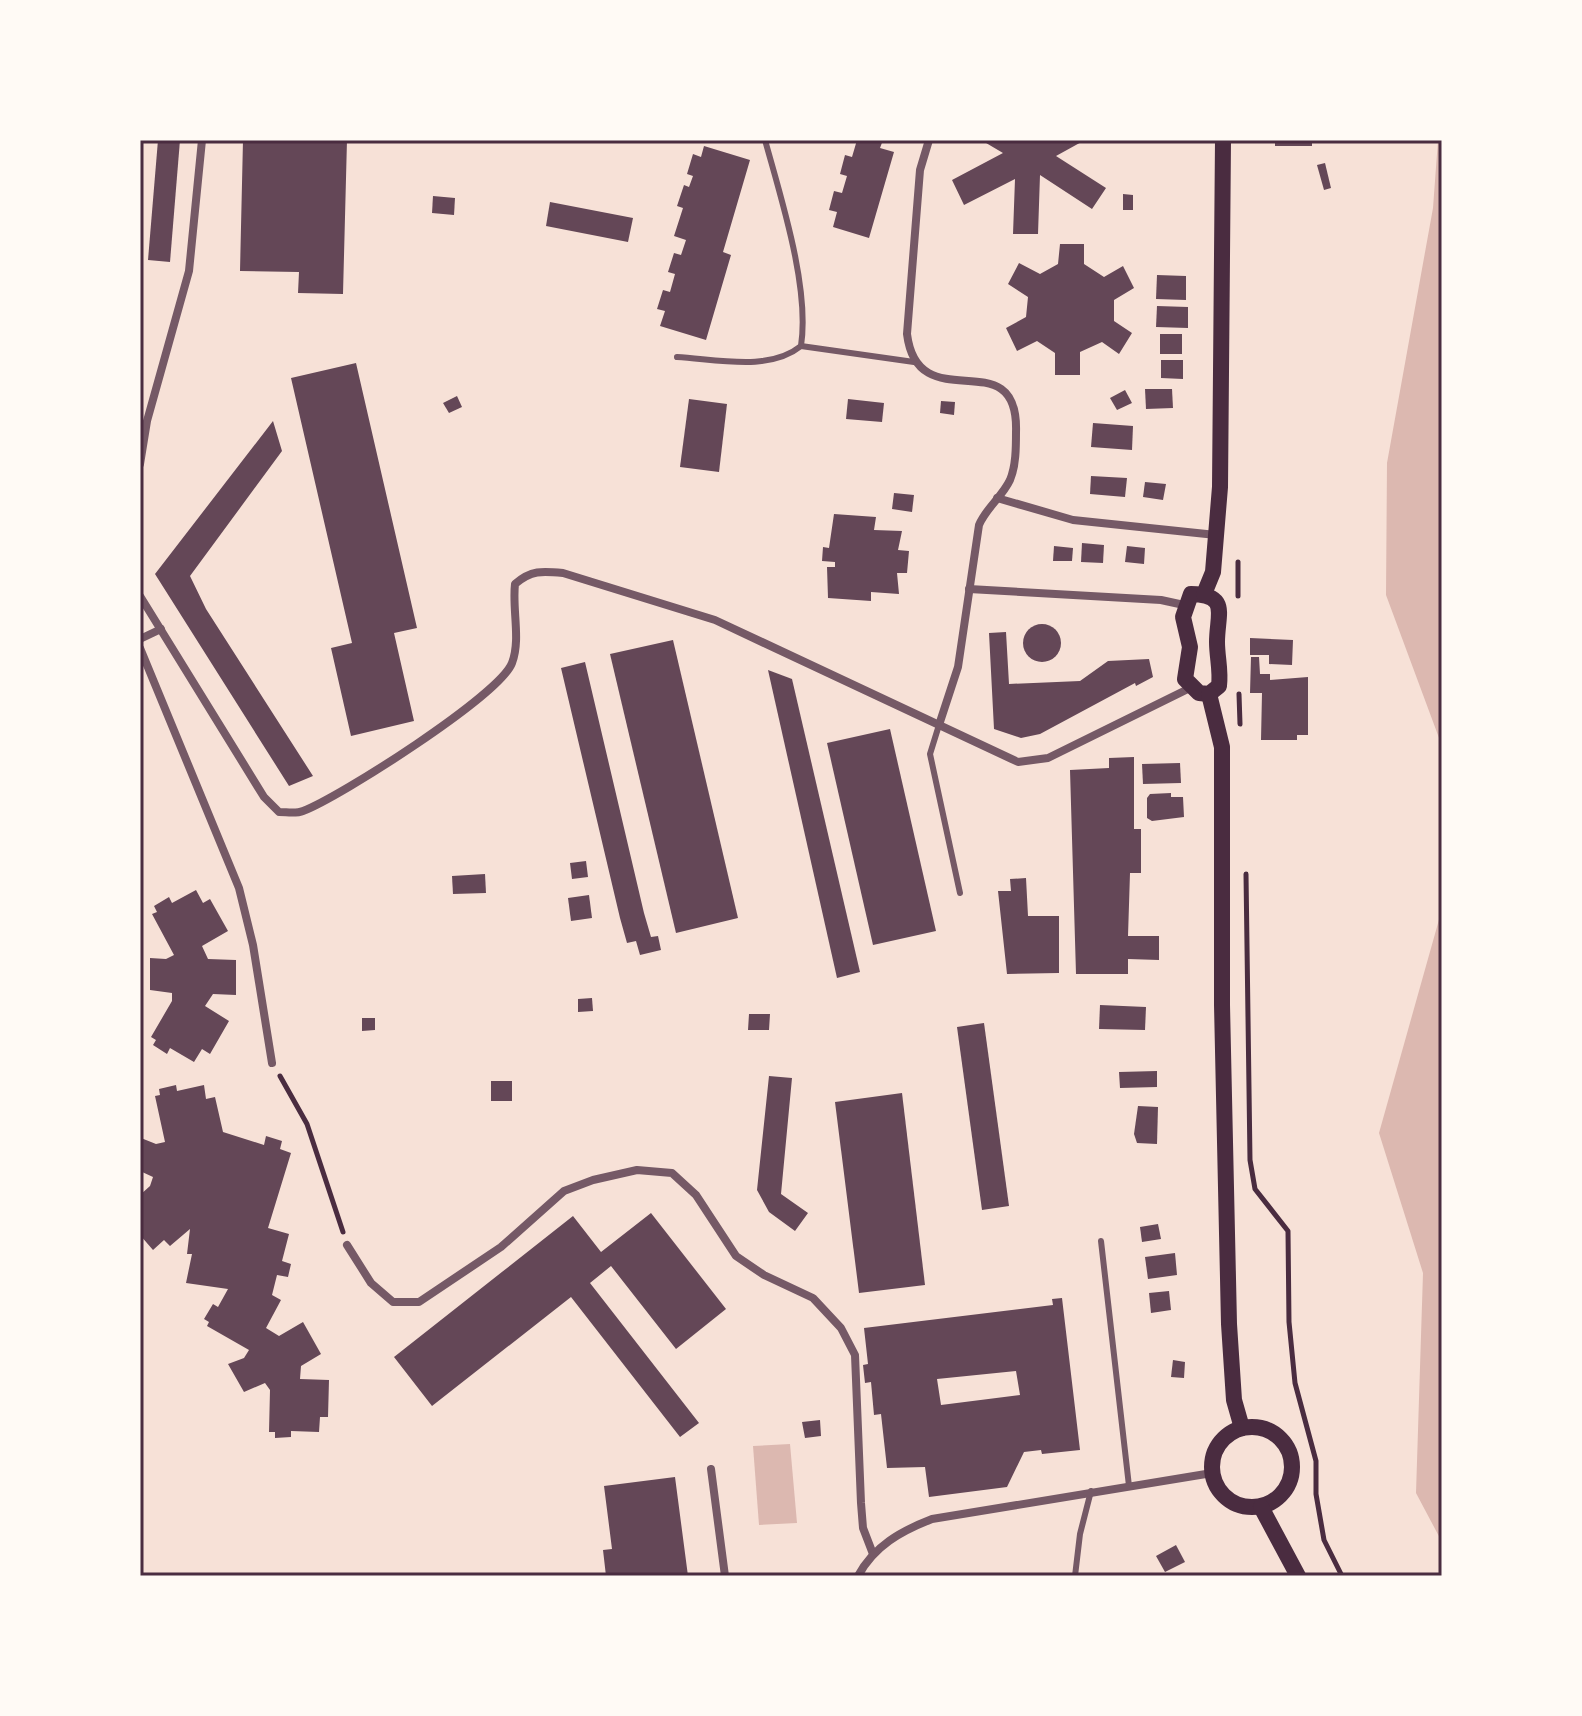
<svg xmlns="http://www.w3.org/2000/svg" width="1582" height="1716" viewBox="0 0 1582 1716" font-family="'IBM Plex Sans',sans-serif">
  <style>
    .water { fill: #dcb8b0 }
    .building { fill: #644757; fill-rule: evenodd }
    .lines { fill: none; stroke-linecap: round; stroke-linejoin: round }
    .path { stroke: #4a2c40; stroke-width: 5 }
    .service { stroke: #755966; stroke-width: 6 }
    .minor { stroke: #755966; stroke-width: 8 }
    .secondary { stroke: #4a2c40; stroke-width: 16 }
    .neatline { fill: none; stroke: #4a2c40; stroke-width: 3 }
  </style>
  <rect width="100%" height="100%" fill="#f7e1d7"/>
  <!-- water -->
  <g class="water">
    <path d="M1438 140H1442V746L1386 595 1387 463 1433 208Z"/>
    <path d="M1442 909V1542L1416 1493 1423 1273 1379 1133Z"/>
    <path d="M790 1444 797 1523 759 1525 753 1446Z"/>
  </g>
  <!-- building -->
  <g class="building">
    <path d="M158 140H180L170 262 148 260Z"/>
    <path d="M243 140H347L343 294 298 293 299 272 240 271Z"/>
    <path d="M857 140H883L880 148 894 152 869 238 833 227 837 212 829 210 834 191 842 193 847 176 840 174 845 155 852 157Z"/>
    <path d="M981 140H1085L1056 156 1106 188 1092 209 1040 175 1038 234H1013L1015 179 964 205 952 180 1003 153Z"/>
    <rect x="1275" y="140" width="37" height="6"/>
    <path d="M704 146 750 160 723 252 731 255 706 340 660 326 665 311 657 309 663 290 670 292 675 274 668 272 674 253 681 255 686 240 674 236 683 208 677 206 684 185 689 187 693 176 687 174 693 154 701 157Z"/>
    <path d="M1325 163 1331 188 1324 190 1317 165Z"/>
    <path d="M1123 194 1133 195V210H1123Z"/>
    <path d="M433 196 455 198 454 215 432 213Z"/>
    <path d="M550 202 633 218 628 242 546 226Z"/>
    <path d="M1060 244H1084V264L1104 277 1123 266 1134 288 1114 300V321L1132 333 1119 354 1102 342 1080 352V375H1055V353L1037 341 1017 351 1006 328 1026 317 1028 297 1008 284 1019 263 1040 274 1058 264Z"/>
    <path d="M1157 275 1186 276V300L1156 299Z"/>
    <path d="M1157 306 1188 307V328L1156 327Z"/>
    <rect x="1160" y="334" width="22" height="20"/>
    <path d="M1161 360H1183V379L1161 378Z"/>
    <path d="M356 363 417 628 394 633 414 721 351 736 331 648 352 643 291 378Z"/>
    <path d="M1145 389H1172L1173 408 1146 409Z"/>
    <path d="M1125 390 1132 403 1117 410 1110 398Z"/>
    <path d="M457 396 462 407 449 413 443 403Z"/>
    <path d="M689 399 727 404 719 472 680 467Z"/>
    <path d="M848 399 884 403 882 422 846 419Z"/>
    <path d="M941 401 955 402 954 415 940 413Z"/>
    <path d="M273 421 282 451 190 576 206 609 313 776 289 786 155 574Z"/>
    <path d="M1093 423 1133 426 1132 450 1091 447Z"/>
    <path d="M1091 476 1127 478 1125 497 1090 494Z"/>
    <path d="M1145 482 1166 484 1163 500 1143 497Z"/>
    <path d="M894 493 914 495 912 512 892 509Z"/>
    <path d="M834 514 876 517 874 530 902 531 898 550 909 551 907 573H897L899 594 871 592V601L828 598 827 567H835V562L822 561 823 547 829 548Z"/>
    <path d="M1082 543 1104 545 1103 563 1081 562Z"/>
    <path d="M1054 546 1073 548 1072 561H1053Z"/>
    <path d="M1127 546 1145 548 1144 564 1125 562Z"/>
    <circle cx="1042" cy="643" r="19"/>
    <path d="M1006 632 1009 684 1080 681 1108 661 1149 659 1153 677 1136 686 1135 683 1040 734 1021 738 994 729 989 633Z"/>
    <path d="M1250 638 1293 640 1292 665 1269 664V655H1250Z"/>
    <path d="M673 640 738 918 676 933 610 654Z"/>
    <path d="M1251 657H1259L1260 674H1270V680L1308 677V735H1297V740H1261L1262 693H1250Z"/>
    <path d="M585 662 644 913 651 937 658 936 661 950 640 955 636 941 627 943 620 918 561 668Z"/>
    <path d="M768 670 792 679 860 972 837 978Z"/>
    <path d="M890 729 936 931 873 945 827 743Z"/>
    <path d="M1134 757V829H1141V873H1130L1128 936H1159V960L1128 959V974H1076L1070 770 1109 768V758Z"/>
    <path d="M1180 763 1181 783 1143 784 1142 764Z"/>
    <path d="M1171 793V797H1183L1184 817 1152 821 1147 818V798L1150 794Z"/>
    <path d="M586 861 588 877 572 879 570 863Z"/>
    <path d="M485 874 486 893 453 894 452 876Z"/>
    <path d="M1026 878 1028 916H1059V973L1007 974 998 891H1011L1010 879Z"/>
    <path d="M196 890 203 903 210 899 228 931 202 946 208 959 236 960V995L213 994 205 1006 229 1021 210 1054 202 1049 194 1062 170 1048 167 1054 153 1045 156 1040 151 1037 172 1001V993L150 990V958L166 959 174 955 152 914 157 912 154 906 169 897 172 903Z"/>
    <path d="M589 895 592 918 571 921 568 898Z"/>
    <path d="M592 998 593 1011 578 1012V999Z"/>
    <path d="M1100 1005 1146 1007 1145 1030 1099 1029Z"/>
    <path d="M749 1014H770L769 1030H748Z"/>
    <path d="M362 1018H375V1030L362 1031Z"/>
    <path d="M984 1023 1009 1206 982 1210 957 1027Z"/>
    <path d="M1157 1071V1087L1120 1088 1119 1072Z"/>
    <path d="M769 1076 792 1078 781 1194 808 1213 795 1231 769 1212 757 1190Z"/>
    <rect x="491" y="1081" width="21" height="20"/>
    <path d="M176 1085 177 1091 204 1085 206 1099 215 1097 223 1132 264 1145 266 1136 282 1141 280 1149 291 1153 268 1228 289 1234 282 1261 291 1264 288 1277 277 1275 272 1295 281 1300 266 1328 279 1336 303 1322 321 1354 301 1366 300 1379 329 1380 328 1417H320L319 1432 291 1431V1437L275 1438V1432H269L270 1390 265 1383 244 1392 228 1364 244 1358 249 1350 207 1326 209 1322 204 1319 213 1304 218 1307 228 1289 186 1283 192 1254H187L190 1229 170 1246 164 1240 153 1250 140 1235V1195L150 1186 153 1177 140 1171V1143L141 1138 156 1144 165 1142 155 1096 160 1095 159 1089Z"/>
    <path d="M902 1093 925 1285 859 1293 835 1102Z"/>
    <path d="M1138 1106 1158 1107 1157 1144 1137 1143 1134 1134Z"/>
    <path d="M651 1213 726 1309 676 1349 611 1266 590 1283 699 1423 680 1437 571 1297 432 1406 394 1357 573 1216 601 1252Z"/>
    <path d="M1158 1224 1161 1239 1142 1242 1140 1227Z"/>
    <path d="M1175 1253 1177 1275 1148 1279 1145 1257Z"/>
    <path d="M1169 1291 1171 1310 1151 1313 1149 1293Z"/>
    <path d="M1062 1298 1080 1450 1042 1454 1041 1450 1024 1452 1007 1487 929 1497 925 1467 887 1468 881 1414 874 1415 871 1382 865 1383 863 1365 868 1364 864 1328 1053 1305 1052 1299ZM1016 1371 1020 1395 941 1405 937 1379Z"/>
    <path d="M1173 1360 1185 1362 1184 1378 1171 1377Z"/>
    <path d="M820 1420 821 1436 805 1438 802 1422Z"/>
    <path d="M675 1477 688 1576H606L603 1550 612 1549 604 1486Z"/>
    <path d="M1176 1545 1185 1562 1165 1572 1156 1556Z"/>
  </g>
  <g class="lines">
    <!-- path -->
    <g class="path">
      <path d="M1238 562V596"/>
      <path d="M1239 694 1240 724"/>
      <path d="M1246 874 1250 1160 1255 1189 1288 1231 1289 1322 1295 1383 1316 1461V1494L1324 1540 1342 1576"/>
      <path d="M280 1076 307 1124 343 1232"/>
    </g>
    <!-- service -->
    <g class="service">
      <path d="M801 346 914 362"/>
      <path d="M677 357C716 359 769 372 801 346 810 288 781 198 765 140"/>
      <path d="M939 725 930 754 960 893"/>
      <path d="M1101 1241 1129 1486"/>
      <path d="M1075 1576 1080 1534 1091 1491"/>
    </g>
    <!-- minor -->
    <g class="minor">
      <path d="M929 140 920 170 907 334C918 422 1019 338 1016 432 1016 447 1016 466 1010 480 1002 497 986 508 979 525L958 667 939 725"/>
      <path d="M140 464 147 421 189 271 202 140"/>
      <path d="M997 498 1073 520 1216 535"/>
      <path d="M969 589 1161 600 1184 605"/>
      <path d="M140 596 264 797 279 812C287 812 296 814 303 811 340 797 500 695 512 663 521 640 512 609 515 584 531 570 542 571 563 573L715 620 1018 762 1048 758 1190 688"/>
      <path d="M140 639 161 629"/>
      <path d="M140 648 239 888 253 945 272 1063"/>
      <path d="M347 1245 371 1283 393 1302H419L501 1247 564 1191 593 1180 637 1170 672 1173 696 1195 736 1256 764 1275 813 1298 841 1328 855 1355 861 1503 863 1528 873 1554"/>
      <path d="M711 1469 725 1576"/>
      <path d="M858 1576C874 1546 901 1531 932 1519L1212 1473"/>
    </g>
    <!-- secondary -->
    <g class="secondary">
      <path d="M1191 594C1230 595 1217 614 1217 642 1217 657 1221 671 1219 686L1209 694 1199 693 1185 679 1190 647 1183 617Z"/>
      <path d="M1204 594 1213 572 1220 487 1223 140"/>
      <path d="M1209 694 1222 747V1005L1229 1324 1234 1400 1242 1428"/>
      <circle cx="1252" cy="1467" r="40"/>
      <path d="M1261 1507 1298 1576"/>
    </g>
  </g>
  <!-- border -->
  <rect width="1582" height="1716" fill="none" stroke="#fffaf5" stroke-width="284"/>
  <rect x="142" y="142" width="1298" height="1432" class="neatline"/>
</svg>
